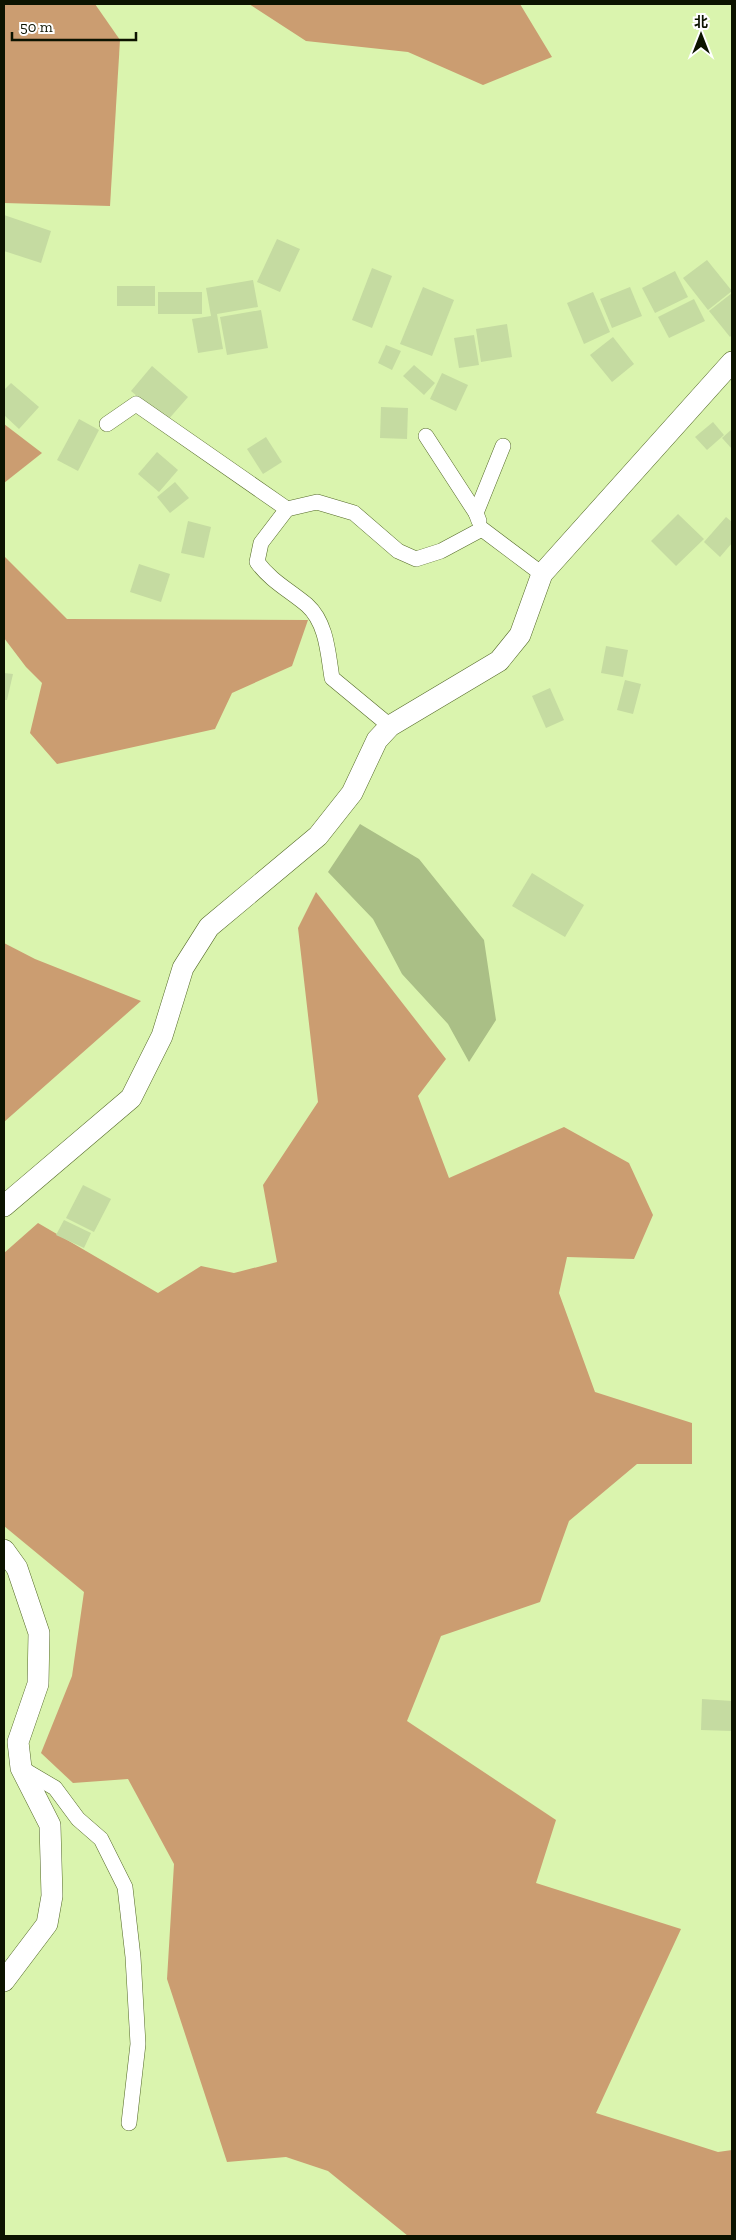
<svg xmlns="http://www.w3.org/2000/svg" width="736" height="2240" viewBox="0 0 736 2240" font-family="'Zilla Slab','Noto Sans SC',serif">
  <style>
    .forest { fill: #cb9d71 }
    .water { fill: #aabf86 }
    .building { fill: #c5dba1 }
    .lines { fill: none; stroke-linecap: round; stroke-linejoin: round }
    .street-casing { stroke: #556a29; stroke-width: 16 }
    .secondary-casing { stroke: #556a29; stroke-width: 22 }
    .street { stroke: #fff; stroke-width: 15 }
    .secondary { stroke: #fff; stroke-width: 21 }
  </style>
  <rect width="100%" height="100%" fill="#daf4ae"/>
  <!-- forest -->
  <g class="forest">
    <path d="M4 4H95L120 40 110 206 4 203Z"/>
    <path d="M249 4H520L552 57 483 85 408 52 306 41Z"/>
    <path d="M4 424 42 453 4 483Z"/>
    <path d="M4 556 67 619 308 620 292 666 232 693 215 729 57 764 30 733 42 683 26 667 4 638Z"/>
    <path d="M316 892 446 1059 418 1096 449 1178 564 1127 629 1163 653 1215 634 1259 567 1257 559 1293 595 1392 692 1423V1464H637L569 1521 540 1602 441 1636 407 1721 556 1820 536 1883 681 1929 596 2113 718 2152 732 2150V2236H408L328 2171 286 2157 227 2162 167 1979 174 1864 128 1779 73 1783 41 1753 72 1676 84 1592 4 1526V1253L38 1223 158 1293 201 1266 234 1273 277 1262 263 1185 318 1102 298 928Z"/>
    <path d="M4 943 35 959 141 1001 4 1122Z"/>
  </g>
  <!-- water -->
  <path class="water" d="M360 824 419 859 484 940 496 1020 469 1062 448 1024 402 974 373 919 328 872Z"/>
  <!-- building -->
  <g class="building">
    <path d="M4 215 51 231 41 263 4 251Z"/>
    <path d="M277 239 300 249 280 292 257 282Z"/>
    <path d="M707 260 732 291 708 310 683 278Z"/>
    <path d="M372 268 392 276 372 328 352 320Z"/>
    <path d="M675 271 688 297 655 313 642 288Z"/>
    <path d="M253 280 258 307 217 314 223 349 198 353 192 319 211 316 206 288Z"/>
    <rect x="117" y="286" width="38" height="20"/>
    <path d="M423 287 454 300 432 356 400 344Z"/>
    <path d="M630 287 642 316 612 328 600 299Z"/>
    <rect x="158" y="292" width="44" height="22"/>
    <path d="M593 292 610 332 584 344 567 303Z"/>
    <path d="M732 293V335L730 337 709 311Z"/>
    <path d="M694 299 705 321 669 338 658 317Z"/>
    <path d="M261 310 268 348 227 355 220 317Z"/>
    <path d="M507 324 512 357 481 362 476 329Z"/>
    <path d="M474 335 479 365 459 368 454 338Z"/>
    <path d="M613 337 634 364 612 382 590 355Z"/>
    <path d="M386 345 401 351 392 370 378 363Z"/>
    <path d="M414 365 435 383 424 395 403 376Z"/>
    <path d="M152 366 188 397 167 421 131 391Z"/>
    <path d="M442 373 468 385 456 411 430 399Z"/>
    <path d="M11 383 39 407 19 429 4 415V390Z"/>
    <path d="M381 407 408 408 407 439 380 438Z"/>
    <path d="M79 419 99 430 78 471 57 460Z"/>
    <path d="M713 422 724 435 707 450 695 437Z"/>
    <path d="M732 429V449L722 438Z"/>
    <path d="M266 437 282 462 263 474 247 449Z"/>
    <path d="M157 452 178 470 159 492 138 474Z"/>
    <path d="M175 482 189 498 170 513 157 497Z"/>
    <path d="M678 514 704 539 676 566 651 541Z"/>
    <path d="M726 517 732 522V543L720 557 704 542Z"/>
    <path d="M188 521 211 527 204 558 181 553Z"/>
    <path d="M139 564 170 574 161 602 130 592Z"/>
    <path d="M606 646 628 650 623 677 601 673Z"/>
    <path d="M4 673 13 674 7 700H4Z"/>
    <path d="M625 680 641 684 633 714 617 710Z"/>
    <path d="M550 688 564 720 546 728 532 696Z"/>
    <path d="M532 873 584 905 565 937 512 906Z"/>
    <path d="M83 1185 111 1199 94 1232 66 1218Z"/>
    <path d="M64 1220 91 1233 84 1248 56 1235Z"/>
    <path d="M702 1699 732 1701V1731L701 1730Z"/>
  </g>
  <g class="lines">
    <!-- street casing -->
    <g class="street-casing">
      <g id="street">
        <path d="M107 424 136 404 287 509 261 543 257 562C271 581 289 590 307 605 327 623 328 654 332 678L390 726"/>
        <path d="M426 436 476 513"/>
        <path d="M287 509 317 502 354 513 398 551 416 559 441 551 482 529 542 574"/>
        <path d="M479 521 476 513 503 446"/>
        <path d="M21 1768 55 1788 78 1819 101 1839 125 1887 133 1957 138 2044 129 2123"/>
      </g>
    </g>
    <!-- secondary casing -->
    <g class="secondary-casing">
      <g id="secondary">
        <path d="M4 1206 131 1098 162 1036 183 968 209 927 318 836 352 793 377 740 390 726 499 661 520 635 542 574 732 362"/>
        <path d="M4 1550 17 1568 39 1633 38 1684 18 1742 21 1768 50 1825 52 1896 47 1924 4 1981"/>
      </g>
    </g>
    <!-- street -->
    <use href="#street" class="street"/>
    <!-- secondary -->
    <use href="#secondary" class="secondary"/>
  </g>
  <!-- border -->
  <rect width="736" height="2240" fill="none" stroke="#0c1300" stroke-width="10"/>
  <!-- north arrow -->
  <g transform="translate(701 35)" stroke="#ffffff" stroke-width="4" paint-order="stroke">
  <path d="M0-4L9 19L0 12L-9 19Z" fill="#0c1300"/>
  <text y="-8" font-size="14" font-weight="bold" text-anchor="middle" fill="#0c1300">北</text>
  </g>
  <!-- scale -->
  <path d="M12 32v8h124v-8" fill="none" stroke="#0c1300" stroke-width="2.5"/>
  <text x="20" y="32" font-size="15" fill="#0c1300" stroke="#ffffff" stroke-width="4" paint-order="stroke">50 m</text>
</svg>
